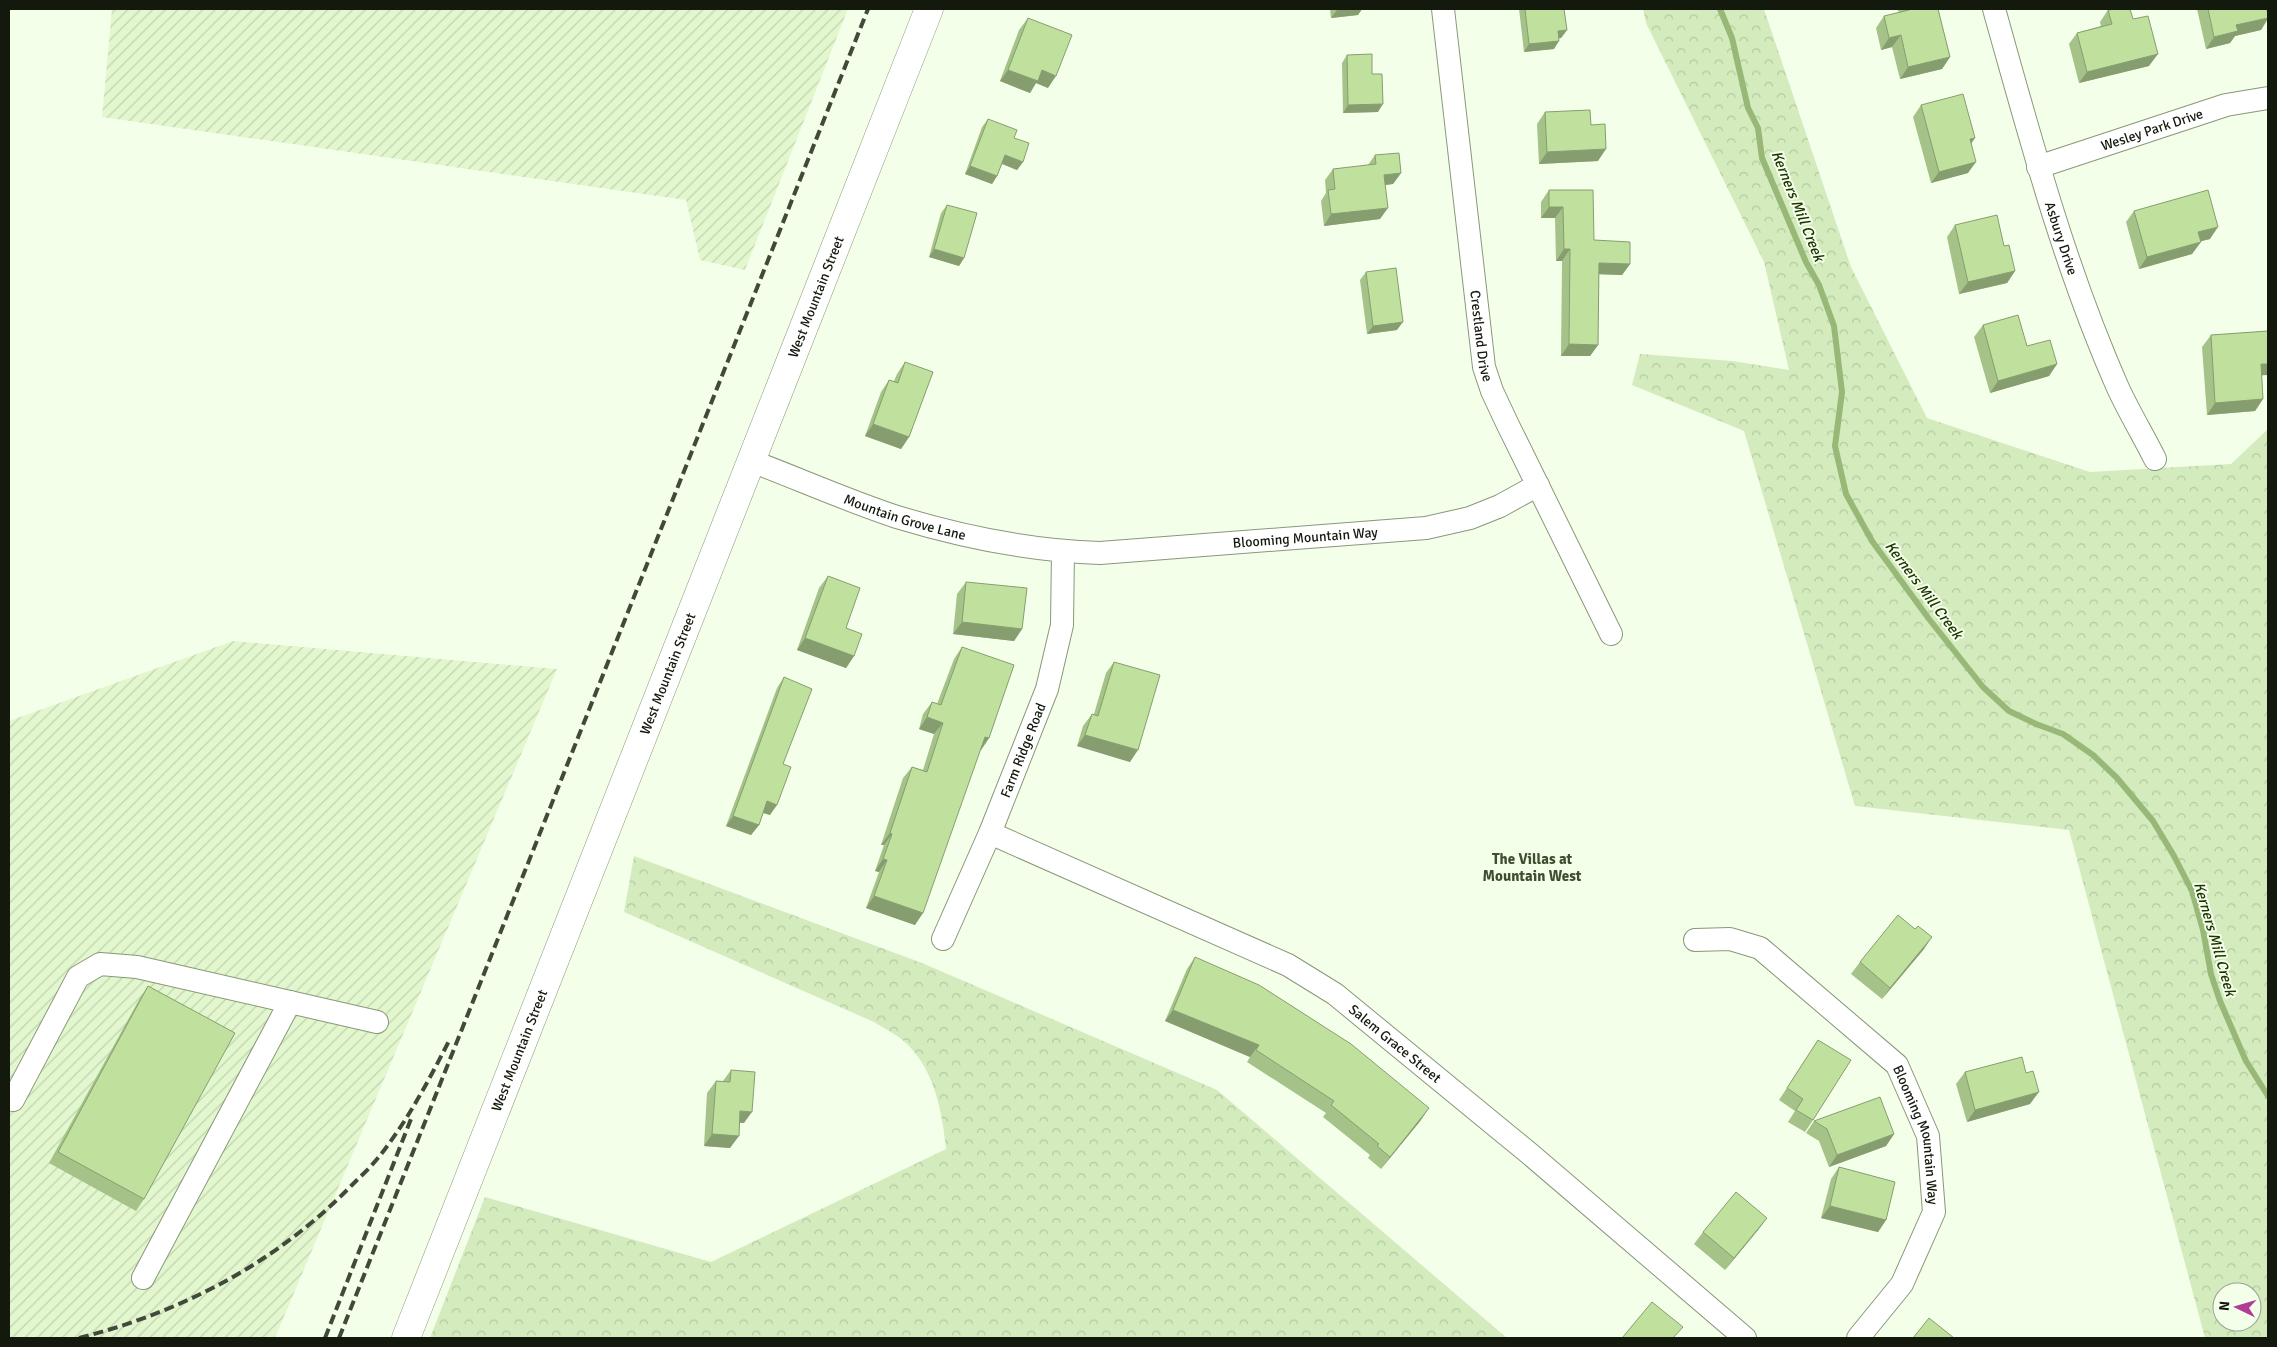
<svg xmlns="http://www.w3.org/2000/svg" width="2277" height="1347" viewBox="0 0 2277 1347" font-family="Signika,sans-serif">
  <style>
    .industrial { fill: url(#industrial-furrows) }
    .forest { fill: url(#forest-crowns); fill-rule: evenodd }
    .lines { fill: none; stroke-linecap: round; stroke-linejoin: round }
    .stream { stroke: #98b877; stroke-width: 6 }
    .minor-casing { stroke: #889878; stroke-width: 24 }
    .major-casing { stroke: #889878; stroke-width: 29 }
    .minor { stroke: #fff; stroke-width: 22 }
    .major { stroke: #fff; stroke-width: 28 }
    .rail { stroke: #42493b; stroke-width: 4; stroke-dasharray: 10 5; stroke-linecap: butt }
    .wall { fill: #a5c288 }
    .shaded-wall { fill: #869e6f }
    .building { fill: #c0e19e; stroke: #869e6f }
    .labels { text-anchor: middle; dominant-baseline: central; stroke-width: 4; stroke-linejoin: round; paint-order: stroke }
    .street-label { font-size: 14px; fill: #13190d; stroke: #f4ffea }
    .water-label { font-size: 15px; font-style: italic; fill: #1d3101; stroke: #f4ffea }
    .neighbourhood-label { font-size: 15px; font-weight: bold; fill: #3f4d31; stroke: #f4ffea }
  </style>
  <defs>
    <pattern id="industrial-furrows" width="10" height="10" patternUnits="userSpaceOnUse" patternTransform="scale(1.25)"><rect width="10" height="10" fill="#e2f7ce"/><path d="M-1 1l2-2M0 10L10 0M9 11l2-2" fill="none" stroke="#c1d3b0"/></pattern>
    <pattern id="forest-crowns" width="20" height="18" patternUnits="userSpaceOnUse" patternTransform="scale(1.25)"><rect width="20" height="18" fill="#d3ebbd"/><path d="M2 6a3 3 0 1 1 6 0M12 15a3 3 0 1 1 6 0" fill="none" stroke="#b4c9a1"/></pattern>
  </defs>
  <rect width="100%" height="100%" fill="#f4ffea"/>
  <!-- industrial -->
  <g class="industrial">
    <path d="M112 9H848L745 270 700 260 686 200 102 117Z"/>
    <path d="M233 641 557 669 275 1338H9V721Z"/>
  </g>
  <!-- forest -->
  <g class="forest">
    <path d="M1643 9H1764L1851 267 1927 418 2090 472 2231 464 2268 429V1338H2205L2069 830 1855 806 1744 431 1632 385 1640 354 1732 361 1789 370 1764 262 1646 23ZM2222 1292H2252V1322H2222Z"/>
    <path d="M634 856 922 963 1217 1090 1507 1338H430L485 1197 711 1262 946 1149C942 1112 935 1073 909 1046 900 1036 885 1029 874 1022L624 912Z"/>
  </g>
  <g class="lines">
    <!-- stream -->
    <path class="stream" d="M1720 9 1732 38 1748 108 1758 128 1762 158 1806 262 1819 285 1834 326 1842 392 1835 446 1846 494 1872 541 1929 619 1983 687 2009 711 2036 724 2063 734 2093 755 2117 778 2153 821 2174 856 2192 891 2203 930 2211 974 2220 1001 2246 1061 2268 1096"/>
    <!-- minor casing -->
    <g class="minor-casing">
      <g id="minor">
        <path id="s1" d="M1443 9 1484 367 1492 391 1507 423 1611 634"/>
        <path id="s2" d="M1994 9C2030 137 2064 266 2118 388 2129 412 2143 435 2155 459"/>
        <path id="s3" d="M2038 167 2226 105 2268 98"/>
        <path id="s4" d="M751 461C799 479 848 501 897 517 963 537 1031 551 1100 553L1426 528 1470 518 1500 506 1538 485"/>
        <path id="s5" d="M990 833 1288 965 1335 994 1530 1154 1745 1338"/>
        <path id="s6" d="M943 939 990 833 1047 689 1062 625 1063 552"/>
        <path id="s7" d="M1695 940 1730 939 1760 948 1897 1065 1928 1136 1934 1212 1902 1284 1858 1338"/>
        <path d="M13 1100 78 977 100 964 137 967 377 1022"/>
        <path d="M143 1278 290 1002"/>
      </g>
    </g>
    <!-- major casing -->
    <g class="major-casing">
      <g id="major">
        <path id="s8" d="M406 1338 929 9"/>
      </g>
    </g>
    <!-- minor -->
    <use href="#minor" class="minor"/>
    <!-- major -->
    <use href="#major" class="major"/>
    <!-- rail -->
    <g class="rail">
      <path d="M79 1338C182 1312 276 1263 351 1186 361 1176 373 1165 382 1153 409 1118 430 1078 450 1039"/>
      <path d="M325 1338 411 1119"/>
      <path d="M339 1338 868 9"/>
    </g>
  </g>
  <!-- wall -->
  <g class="wall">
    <path d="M1330 9H1362L1358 15 1331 18Z"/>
    <path d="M1519 9H1564L1567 30 1561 38H1559L1554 49 1524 52Z"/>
    <path d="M1899 9H1938L1950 57 1942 69 1900 79 1892 47 1881 50 1876 28 1884 16 1899 13 1898 10Z"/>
    <path d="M2197 9H2267L2268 19 2261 30 2235 36 2230 43 2206 49Z"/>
    <path d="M2108 10 2133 19 2149 66 2079 83 2069 44 2077 33 2101 26 2100 22Z"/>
    <path d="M1028 18 1048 88 1036 83 1030 93 1000 81 1019 30Z"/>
    <path d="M1347 55 1372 74 1378 112 1343 113 1342 63Z"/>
    <path d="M1921 105 1971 144 1968 173 1931 183 1913 117Z"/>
    <path d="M1545 112 1591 125 1598 161 1539 164 1537 124Z"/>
    <path d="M988 119 1014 138 1023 162 1017 170 1002 164 997 176 992 184 965 174 982 127Z"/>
    <path d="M1375 155 1401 173 1393 184 1385 185 1380 219 1324 226 1321 201 1326 193 1325 180 1333 169 1368 165Z"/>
    <path d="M1549 190 1594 240 1630 264 1622 275 1599 274 1598 345 1590 356H1561L1562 261H1556L1555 218H1541V202Z"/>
    <path d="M947 205 964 258 959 266 929 257 941 213Z"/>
    <path d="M2134 211 2210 239 2201 241 2192 254 2139 269 2126 222Z"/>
    <path d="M1955 225 2004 246 2015 271 2007 283 1959 294 1947 237Z"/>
    <path d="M1366 272 1397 330 1367 334 1360 280Z"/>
    <path d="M1983 325 2027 346 2057 364 2049 376 1990 393 1974 337Z"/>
    <path d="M2268 331V375H2262L2263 399 2255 411 2207 415 2202 347 2211 335Z"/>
    <path d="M905 362 909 437 901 449 865 436 881 392 889 380 894 381 897 374Z"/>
    <path d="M828 576 846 628 854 656 846 668 797 650 819 588Z"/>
    <path d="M966 582 1022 629 1014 641 953 634 957 594Z"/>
    <path d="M962 647 989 738 981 750H980L915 925 866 908 879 872 875 871 884 845H881L903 778 912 767 923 770 934 734 919 729 923 714 932 702 937 704 954 659Z"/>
    <path d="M1114 662 1130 762 1077 746 1083 726 1092 714H1094L1106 673Z"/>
    <path d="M784 677 783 764 770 815 763 813 759 825 751 835 726 826 777 688Z"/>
    <path d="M1924 949 1882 999 1851 974 1860 962Z"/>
    <path d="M1195 957 1421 1120 1381 1169 1368 1158 1370 1155 1323 1117 1326 1113 1247 1062 1250 1057 1165 1021 1187 969Z"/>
    <path d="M148 986 144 1199 136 1211 49 1163 140 998Z"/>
    <path d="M1818 1040 1813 1120 1805 1132 1788 1122 1795 1111 1779 1100Z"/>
    <path d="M731 1070 744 1123H739L730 1148 704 1146 707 1093 716 1081H723Z"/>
    <path d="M1965 1072 2030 1104 1967 1122 1956 1084Z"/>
    <path d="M1814 1121 1894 1134 1886 1146 1829 1167 1819 1141 1806 1133Z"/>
    <path d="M1839 1167 1886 1220 1878 1232 1821 1218 1831 1179Z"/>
    <path d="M1767 1218 1758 1230 1725 1270 1694 1244 1703 1232Z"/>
  </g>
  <!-- shaded-wall -->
  <g class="shaded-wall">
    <path d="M1351 9H1362L1358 15 1331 18 1337 10Z"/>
    <path d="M2268 18 2261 30 2235 36 2230 43 2206 49 2214 37 2236 25Z"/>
    <path d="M1567 30 1561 38 1553 39 1558 31Z"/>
    <path d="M1901 35 1892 47 1881 50 1889 38Z"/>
    <path d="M1559 41 1554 49 1524 52 1529 44Z"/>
    <path d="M2158 54 2149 66 2079 83 2087 72Z"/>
    <path d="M1950 57 1942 69 1900 79 1908 67Z"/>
    <path d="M1008 70H1042L1056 76 1048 88 1036 83 1030 93 1000 81Z"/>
    <path d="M1383 104 1378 112 1343 113 1348 105Z"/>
    <path d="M1975 138 1967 150 1970 139Z"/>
    <path d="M1606 149 1598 161 1539 164 1547 152Z"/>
    <path d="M1005 155 1023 162 1017 170 1000 163Z"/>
    <path d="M1976 162 1968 173 1931 183 1939 172Z"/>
    <path d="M970 166 997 176 992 184 965 174Z"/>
    <path d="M1401 173 1393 184 1376 186 1384 175Z"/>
    <path d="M1549 207H1563L1555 218H1541Z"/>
    <path d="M1388 208 1380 219 1324 226 1331 214Z"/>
    <path d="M2218 227 2210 239 2190 244 2198 232Z"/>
    <path d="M2201 242 2192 254 2139 269 2147 257Z"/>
    <path d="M934 249 964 258 959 266 929 257Z"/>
    <path d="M1564 249H1570L1562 261H1556Z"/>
    <path d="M1599 263 1630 264 1622 275 1591 274Z"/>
    <path d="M2015 271 2007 283 1959 294 1968 282Z"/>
    <path d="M1403 322 1397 330 1367 334 1373 326Z"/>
    <path d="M1569 344 1598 345 1590 356H1561Z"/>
    <path d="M2057 364 2049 376 1990 393 1998 381Z"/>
    <path d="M2261 364H2268V375L2252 376Z"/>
    <path d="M2263 399 2255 411 2207 415 2215 403Z"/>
    <path d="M873 424 909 437 901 449 865 436Z"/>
    <path d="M962 622 1022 629 1014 641 953 634Z"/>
    <path d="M805 638 854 656 846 668 797 650Z"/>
    <path d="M927 717 943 723 934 734 919 729Z"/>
    <path d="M1085 735 1138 750 1130 762 1077 746Z"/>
    <path d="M985 737 989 738 981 750 976 749Z"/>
    <path d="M767 801 777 805 770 815 760 812Z"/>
    <path d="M733 816 759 825 751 835 726 826Z"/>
    <path d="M890 833 892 834 884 845H881Z"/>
    <path d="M883 859 887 860 879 872 875 871Z"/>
    <path d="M874 896 923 913 915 925 866 908Z"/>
    <path d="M1932 937 1924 949 1882 999 1890 988Z"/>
    <path d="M1173 1010 1259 1045 1250 1057 1165 1021Z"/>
    <path d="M2039 1092 2030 1104 1967 1122 1975 1110Z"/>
    <path d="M1429 1108 1421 1120 1381 1169 1390 1157Z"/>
    <path d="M740 1111 752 1112 744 1123 732 1122Z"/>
    <path d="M712 1134 739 1136 730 1148 704 1146Z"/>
    <path d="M1894 1134 1886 1146 1829 1167 1837 1155Z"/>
    <path d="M1830 1206 1886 1220 1878 1232 1821 1218Z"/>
    <path d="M1767 1218 1758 1230 1725 1270 1734 1258Z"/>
  </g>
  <!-- building -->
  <g class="building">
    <path d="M1337 9H1351L1337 10Z"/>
    <path d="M1525 9H1564L1567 30 1558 31 1559 41 1529 44Z"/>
    <path d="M1909 9H1938L1950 57 1908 67 1901 35 1889 38 1884 16 1909 10Z"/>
    <path d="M2115 9H2130L2133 19 2148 16 2158 54 2087 72 2077 33 2112 24 2108 10Z"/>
    <path d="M2208 9H2267L2268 18 2236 25 2238 31 2214 37Z"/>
    <path d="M1028 18 1072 35 1056 76 1042 70 1038 81 1008 70Z"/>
    <path d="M1372 54V74H1382L1383 104 1348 105 1347 55Z"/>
    <path d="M1963 94 1975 138 1970 139 1976 162 1939 172 1921 105Z"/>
    <path d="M1590 110 1591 125 1605 124 1606 149 1547 152 1545 112Z"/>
    <path d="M988 119 1017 130 1014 138 1029 143 1023 162 1005 155 997 176 970 166Z"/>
    <path d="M1399 153 1401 173 1384 175 1388 208 1331 214 1328 190 1335 189 1333 169 1376 164 1375 155Z"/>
    <path d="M1549 190H1593L1594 240 1630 242V264L1599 263 1598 345 1569 344 1570 249H1564L1563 207H1549Z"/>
    <path d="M2208 190 2218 227 2198 232 2201 242 2147 257 2134 211Z"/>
    <path d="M947 205 977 213 964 258 934 249Z"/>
    <path d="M1997 215 2004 246 2009 245 2015 271 1968 282 1955 225Z"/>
    <path d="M1396 268 1403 322 1373 326 1366 272Z"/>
    <path d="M2018 315 2027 346 2050 340 2057 364 1998 381 1983 325Z"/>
    <path d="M2268 331V364H2261L2263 399 2215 403 2211 335Z"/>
    <path d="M905 362 933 372 909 437 873 424 889 380 898 383Z"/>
    <path d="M828 576 860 588 846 628 862 634 854 656 805 638Z"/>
    <path d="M966 582 1027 588 1022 629 962 622Z"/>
    <path d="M962 647 1014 665 989 738 985 737 923 913 874 896 887 860 883 859 892 834 890 833 912 767 927 772 943 723 927 717 932 702 941 705Z"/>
    <path d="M1114 662 1160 675 1138 750 1085 735 1092 714 1098 716Z"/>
    <path d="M784 677 812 689 783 764 791 767 777 805 767 801 759 825 733 816Z"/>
    <path d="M1898 915 1915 929 1918 926 1932 937 1890 988 1860 962Z"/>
    <path d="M1195 957 1259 985 1351 1044 1429 1108 1390 1157 1377 1146 1379 1144 1331 1105 1334 1101 1256 1050 1259 1045 1173 1010Z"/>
    <path d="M148 986 235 1033 144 1199 58 1152Z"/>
    <path d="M1818 1040 1851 1060 1813 1120 1796 1110 1803 1099 1787 1088Z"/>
    <path d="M2022 1057 2026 1073 2033 1071 2039 1092 1975 1110 1965 1072Z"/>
    <path d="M731 1070 755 1072 752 1112 740 1111 739 1136 712 1134 716 1081 730 1082Z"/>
    <path d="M1880 1097 1894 1134 1837 1155 1827 1129 1814 1121Z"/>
    <path d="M1839 1167 1895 1182 1886 1220 1830 1206Z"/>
    <path d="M1736 1192 1767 1218 1734 1258 1703 1232Z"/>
    <path d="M1652 1302 1683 1327 1673 1338H1622Z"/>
    <path d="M1929 1318 1954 1338H1913Z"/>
  </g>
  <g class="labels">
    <!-- street labels -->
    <g class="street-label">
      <text stroke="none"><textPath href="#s3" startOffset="120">Wesley Park Drive</textPath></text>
      <text stroke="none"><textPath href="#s2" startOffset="239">Asbury Drive</textPath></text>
      <text stroke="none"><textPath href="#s8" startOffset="1119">West Mountain Street</textPath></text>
      <text stroke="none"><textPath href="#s1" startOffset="329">Crestland Drive</textPath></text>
      <text stroke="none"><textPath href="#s4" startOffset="164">Mountain Grove Lane</textPath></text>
      <text stroke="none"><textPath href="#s4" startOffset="569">Blooming Mountain Way</textPath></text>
      <text stroke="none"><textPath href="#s8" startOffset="714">West Mountain Street</textPath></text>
      <text stroke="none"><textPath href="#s6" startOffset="205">Farm Ridge Road</textPath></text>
      <text stroke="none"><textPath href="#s5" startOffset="459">Salem Grace Street</textPath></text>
      <text stroke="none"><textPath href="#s8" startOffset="309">West Mountain Street</textPath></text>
      <text stroke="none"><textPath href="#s7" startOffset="320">Blooming Mountain Way</textPath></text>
    </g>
    <!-- water labels -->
    <g class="water-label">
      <text transform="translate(1798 206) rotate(68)">Kerners Mill Creek</text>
      <text transform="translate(1924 590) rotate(53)">Kerners Mill Creek</text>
      <text transform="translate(2215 939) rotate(74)">Kerners Mill Creek</text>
    </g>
    <!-- neighbourhood labels -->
    <g class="neighbourhood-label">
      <text x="1532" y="859">The Villas at<tspan x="1532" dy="17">Mountain West</tspan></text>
    </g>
  </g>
  <!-- border -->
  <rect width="2277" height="1347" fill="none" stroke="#13190d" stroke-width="20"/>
  <!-- north arrow -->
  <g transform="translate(2237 1307) rotate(275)"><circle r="24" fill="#f4ffea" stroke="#9aa392"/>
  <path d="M0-4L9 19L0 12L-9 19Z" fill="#b23c93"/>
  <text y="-8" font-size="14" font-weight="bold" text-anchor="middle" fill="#13190d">N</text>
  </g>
</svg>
